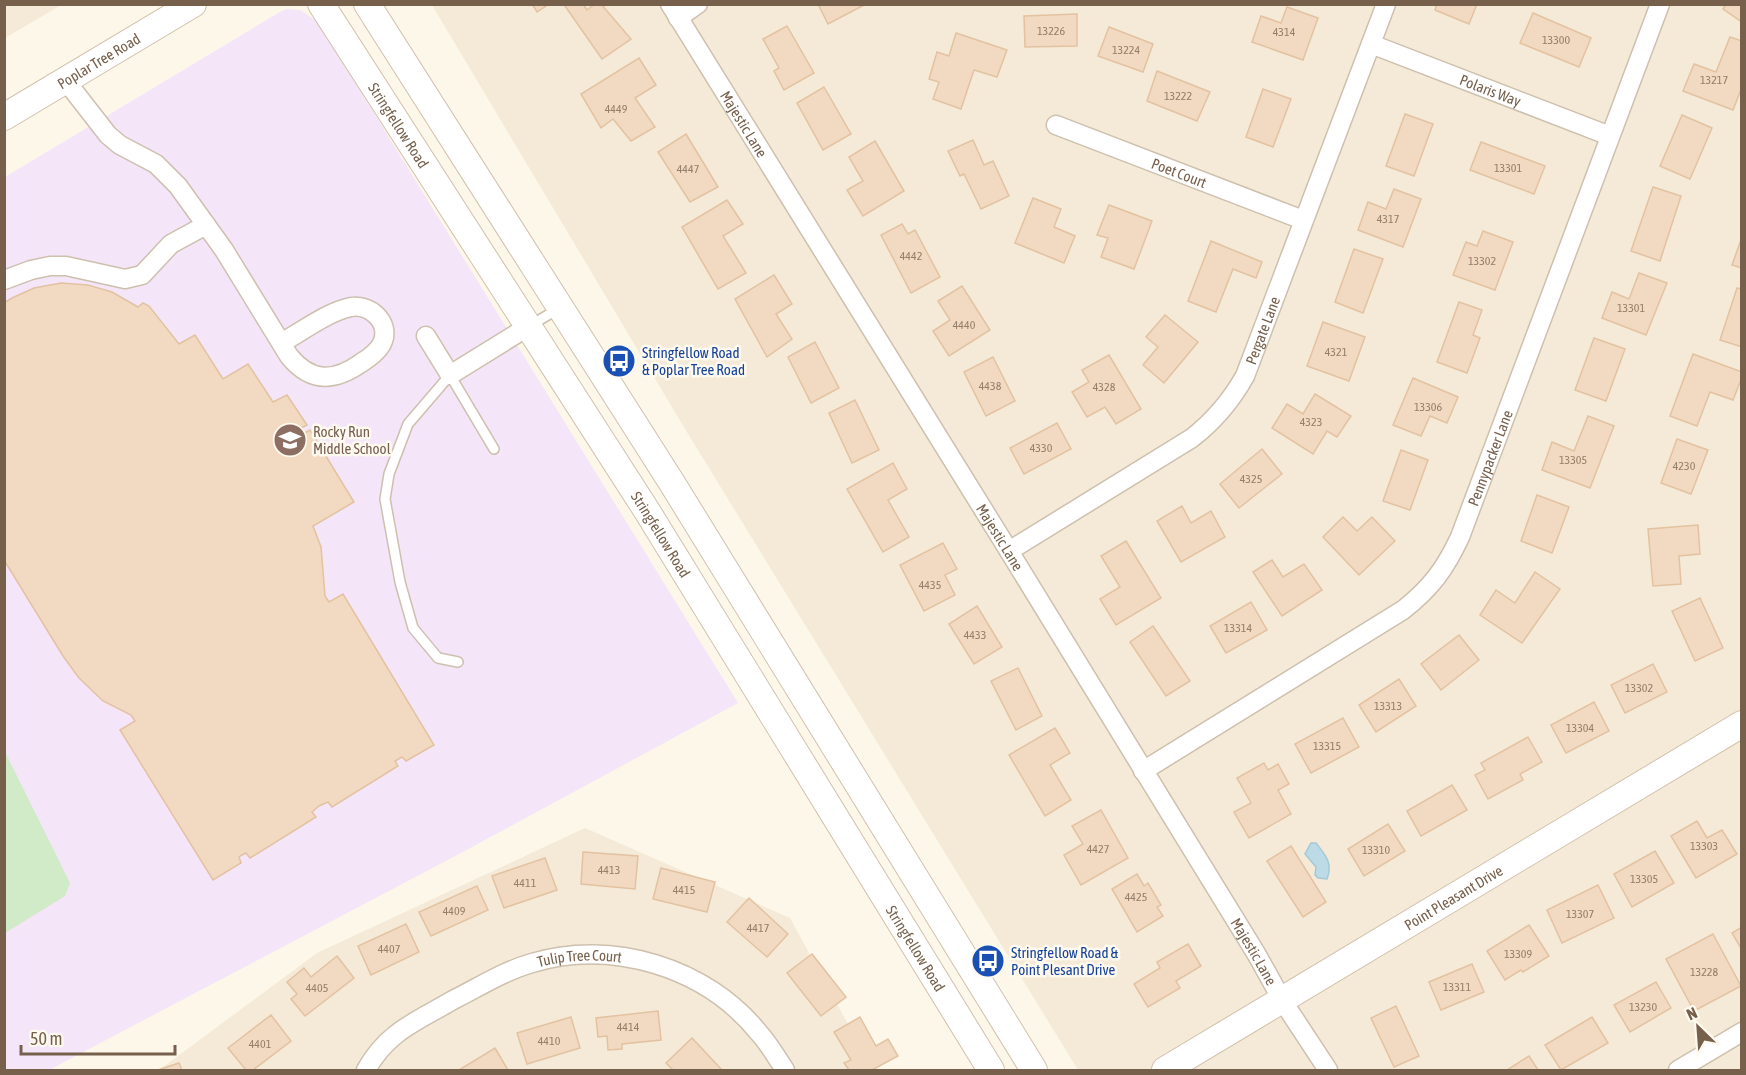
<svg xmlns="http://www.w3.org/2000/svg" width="1746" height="1075" viewBox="0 0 1746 1075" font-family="'Asap Condensed',sans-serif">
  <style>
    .residential { fill: #f4ead7 }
    .education { fill: #f4e5f9 }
    .green { fill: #d1eac7 }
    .water { fill: #bddbe6; stroke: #a3c9d7; stroke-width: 1.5 }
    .building { fill: #f1dac1; stroke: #e3c2a1; stroke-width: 1.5 }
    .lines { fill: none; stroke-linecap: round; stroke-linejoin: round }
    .lane-casing { stroke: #cec0ae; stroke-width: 12 }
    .street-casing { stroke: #cec0ae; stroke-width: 21 }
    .secondary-casing { stroke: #d1c1ac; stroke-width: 28 }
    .lane { stroke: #fff; stroke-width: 9 }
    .street { stroke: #fff; stroke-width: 18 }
    .secondary { stroke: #fff; stroke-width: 26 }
    .labels { text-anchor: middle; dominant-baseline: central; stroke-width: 5; stroke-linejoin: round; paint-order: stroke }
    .number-label { font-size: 12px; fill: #957e69 }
    .street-label { font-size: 15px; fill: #76604c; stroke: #fffaef }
    .transit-label { font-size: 15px; fill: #164399; stroke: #fffaef; text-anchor: start }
    .education-label { font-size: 15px; fill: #785e54; stroke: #fffaef; text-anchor: start }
  </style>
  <rect width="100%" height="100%" fill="#fcf7e9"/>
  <!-- residential -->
  <g class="residential">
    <path d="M5 4H61V5L5 38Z"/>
    <path d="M432 5H1741V1070H1078L682 424Z"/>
    <path d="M585 828 790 918 873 1070H159L317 953Z"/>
  </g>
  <!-- education -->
  <path class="education" d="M287 9 300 10 317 21 738 703 461 853 49 1070H5V177L280 12Z"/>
  <!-- green -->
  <path class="green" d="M5 752 70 883 65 896 5 933Z"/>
  <!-- water -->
  <path class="water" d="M1311 843H1316C1326 856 1333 863 1327 879L1318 878 1315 875 1316 867 1305 854Z"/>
  <!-- building -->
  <g class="building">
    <path d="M532 4H549L537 12Z"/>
    <path d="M567 4H583L587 10 595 4H601L631 39 602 59 565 6Z"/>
    <path d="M818 4H866L828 24Z"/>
    <path d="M1437 4H1477L1469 24 1435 10Z"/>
    <path d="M1726 4H1742V22L1723 9Z"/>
    <path d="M1287 7 1318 18 1303 60 1252 42 1261 16 1281 23Z"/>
    <path d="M1533 13 1591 38 1579 67 1520 43Z"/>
    <path d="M1077 14V46L1025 47 1024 16Z"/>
    <path d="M787 26 814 73 784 90 774 71 779 68 763 39Z"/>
    <path d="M1109 27 1153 44 1143 72 1098 56Z"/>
    <path d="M956 33 1007 50 997 77 974 70 961 109 933 99 939 82 929 79 937 52 949 56Z"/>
    <path d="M1730 37 1742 41V87L1733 110 1683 91 1694 64 1716 72Z"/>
    <path d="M639 58 656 85 635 98 655 127 631 141 613 119 601 128 581 94Z"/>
    <path d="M1157 71 1210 92 1197 121 1147 101Z"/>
    <path d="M824 87 851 134 823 150 797 103Z"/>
    <path d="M1263 89 1291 99 1273 147 1246 137Z"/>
    <path d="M1405 114 1433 124 1414 176 1386 166Z"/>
    <path d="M1682 115 1712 128 1690 179 1660 166Z"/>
    <path d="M686 134 718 187 690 202 658 152Z"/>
    <path d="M973 140 984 165 993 161 1009 196 981 209 964 174 960 176 948 151Z"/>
    <path d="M875 141 904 191 863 216 847 190 863 181 849 157Z"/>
    <path d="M1481 142 1545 166 1534 194 1470 170Z"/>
    <path d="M1653 187 1681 196 1660 261 1631 251Z"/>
    <path d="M1394 189 1421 199 1403 247 1358 230 1368 202 1386 209Z"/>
    <path d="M1033 198 1061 209 1054 227 1075 236 1064 263 1015 243Z"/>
    <path d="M727 200 743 224 723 236 746 273 718 289 682 227Z"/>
    <path d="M1109 205 1152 221 1134 269 1101 257 1108 238 1097 235Z"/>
    <path d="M902 224 908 234 915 230 940 277 911 293 881 235Z"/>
    <path d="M1483 231 1513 242 1495 290 1453 275 1466 242 1477 246Z"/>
    <path d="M1742 237V268L1732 265Z"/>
    <path d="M1211 241 1262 262 1256 278 1233 269 1216 312 1188 301Z"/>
    <path d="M1354 249 1383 259 1363 313 1335 302Z"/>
    <path d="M1639 273 1667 283 1646 335 1602 318 1612 292 1629 299Z"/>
    <path d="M774 275 792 304 776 314 792 339 767 357 735 299Z"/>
    <path d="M61 283 88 285 112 292 138 307 143 303 149 306 179 344 195 335 223 379 248 364 273 402 287 395 307 425 292 433 295 438 310 430 354 502 313 526 321 547 325 596 329 602 343 594 434 745 406 761 402 757 395 761 398 766 332 807 328 802 319 806 312 812 316 817 250 858 246 853 242 855 239 857 241 863 213 880 120 730 135 721 131 715 103 701 79 678 63 656 4 560V303L12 298 34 288Z"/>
    <path d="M962 286 990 330 949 356 933 331 950 320 938 301Z"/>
    <path d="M1737 288 1742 289V347L1720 340Z"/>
    <path d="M1459 302 1482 310 1473 335 1480 338 1467 373 1437 362Z"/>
    <path d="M1165 315 1198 342 1164 383 1143 365 1158 347 1146 337Z"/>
    <path d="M1323 322 1365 337 1349 381 1307 366Z"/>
    <path d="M1594 338 1625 349 1606 401 1575 390Z"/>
    <path d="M815 342 839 388 811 403 788 357Z"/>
    <path d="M1693 354 1742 372V377L1733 400 1710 392 1697 426 1670 416Z"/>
    <path d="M1109 355 1141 409 1116 424 1105 407 1087 417 1072 392 1089 382 1082 370Z"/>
    <path d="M993 357 1015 401 986 416 964 372Z"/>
    <path d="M1413 378 1458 397 1447 423 1430 416 1421 436 1393 425Z"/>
    <path d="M1315 394 1351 416 1337 437 1327 431 1313 454 1272 428 1287 404 1303 414Z"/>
    <path d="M855 400 879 450 852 463 829 413Z"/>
    <path d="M1588 416 1614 426 1590 488 1542 470 1552 442 1574 451Z"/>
    <path d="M1057 423 1071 449 1024 474 1010 448Z"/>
    <path d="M1677 439 1708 450 1691 494 1661 483Z"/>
    <path d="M1262 449 1282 474 1239 508 1220 484Z"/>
    <path d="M1401 450 1428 460 1410 510 1383 501Z"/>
    <path d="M893 463 907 489 888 500 909 537 883 552 847 489Z"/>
    <path d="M1537 495 1569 507 1552 553 1521 541Z"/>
    <path d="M1182 506 1191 523 1211 511 1225 537 1181 562 1157 521Z"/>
    <path d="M1343 517 1357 531 1372 517 1395 541 1359 575 1323 537Z"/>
    <path d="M1698 525 1700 554 1679 556 1681 584 1653 586 1648 529Z"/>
    <path d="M1126 541 1161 598 1116 625 1100 599 1120 587 1101 556Z"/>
    <path d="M943 543 957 569 945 575 955 595 924 611 900 565Z"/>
    <path d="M1272 560 1283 577 1304 564 1322 590 1282 616 1253 572Z"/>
    <path d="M1535 572 1560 589 1522 643 1480 615 1496 590 1515 603Z"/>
    <path d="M1700 598 1723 648 1695 661 1672 611Z"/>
    <path d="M1251 602 1267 630 1226 653 1210 626Z"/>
    <path d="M977 606 1002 647 974 664 949 624Z"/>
    <path d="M1153 626 1190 681 1166 696 1130 642Z"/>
    <path d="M1459 635 1479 660 1441 690 1421 664Z"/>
    <path d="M1653 664 1667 692 1625 713 1611 685Z"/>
    <path d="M1018 668 1042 716 1016 730 991 681Z"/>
    <path d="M1399 679 1416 706 1376 732 1359 705Z"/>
    <path d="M1594 702 1609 731 1566 753 1551 725Z"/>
    <path d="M1343 718 1359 747 1311 773 1295 744Z"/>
    <path d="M1055 728 1070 753 1050 765 1071 800 1045 816 1009 755Z"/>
    <path d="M1528 737 1542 762 1520 774 1523 780 1488 799 1475 775 1485 770 1481 763Z"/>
    <path d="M1264 763 1268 770 1278 764 1289 784 1278 790 1291 814 1249 838 1234 812 1251 803 1237 778Z"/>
    <path d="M1452 785 1467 810 1421 836 1407 811Z"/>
    <path d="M1101 810 1128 858 1081 885 1064 855 1083 844 1072 826Z"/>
    <path d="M1697 821 1707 838 1722 830 1737 854 1696 878 1671 836Z"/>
    <path d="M1388 824 1405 851 1364 876 1348 849Z"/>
    <path d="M1291 846 1326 902 1303 917 1267 861Z"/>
    <path d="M1655 851 1674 883 1632 907 1614 874Z"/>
    <path d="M583 852 638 856 635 889 581 884Z"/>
    <path d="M545 858 557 890 504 908 492 876Z"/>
    <path d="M661 868 715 882 707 912 653 899Z"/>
    <path d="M1137 874 1144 886 1148 883 1161 905 1157 907 1163 916 1137 932 1112 889Z"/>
    <path d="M1598 885 1614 918 1562 943 1547 910Z"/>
    <path d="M477 886 488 910 431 936 419 912Z"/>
    <path d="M749 898 788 934 767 957 727 922Z"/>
    <path d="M406 924 419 952 371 975 358 946Z"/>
    <path d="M1529 925 1549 956 1523 972 1521 970 1505 980 1487 951Z"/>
    <path d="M1742 927V950L1732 933Z"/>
    <path d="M1713 934 1741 986 1694 1011 1666 959Z"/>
    <path d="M1188 944 1201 966 1176 981 1180 988 1148 1007 1134 984 1160 968 1157 962Z"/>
    <path d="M812 954 846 997 821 1016 787 973Z"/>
    <path d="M337 956 354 978 305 1016 291 999 297 994 287 982 304 968 311 977Z"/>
    <path d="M1472 964 1484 992 1441 1010 1429 982Z"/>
    <path d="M1656 982 1671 1008 1630 1032 1614 1005Z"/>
    <path d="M1396 1006 1419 1056 1394 1067 1371 1018Z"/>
    <path d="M658 1011 661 1040 622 1044V1049L608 1050 607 1036 598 1037 596 1018Z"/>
    <path d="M271 1015 291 1041 253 1070H246L228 1048Z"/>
    <path d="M571 1017 580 1048 527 1064 517 1033Z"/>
    <path d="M860 1017 876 1046 888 1039 898 1056 872 1070H849L844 1063 851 1060 834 1032Z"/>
    <path d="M1592 1017 1608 1043 1561 1070 1545 1045Z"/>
    <path d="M692 1038 722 1070H673L666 1063Z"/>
    <path d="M495 1048 508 1070H459Z"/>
    <path d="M1529 1056 1538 1070H1507Z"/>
    <path d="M179 1063 182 1070H158Z"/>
  </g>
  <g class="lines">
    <!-- lane casing -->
    <g class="lane-casing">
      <g id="lane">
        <path d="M531 325 558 309"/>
        <path d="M458 662 438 658 413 628 400 582 385 499 389 474 408 424 450 375 494 449"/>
      </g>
    </g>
    <!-- street casing -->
    <g class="street-casing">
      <g id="street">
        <path id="s1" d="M670 4 1009 551 1257 955 1282 1000 1328 1070"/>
        <path d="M678 18 698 4"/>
        <path id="s2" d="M1371 44 1610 136"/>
        <path d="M66 81 108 135 120 145 156 164 178 186 224 250 289 356C311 383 334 382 361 363 369 358 380 350 383 341 390 321 369 304 351 307 327 312 303 331 281 343"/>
        <path id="s3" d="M1056 125 1303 220"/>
        <path d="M4 280 31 270 50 266H66L125 279 142 275 171 244 206 225"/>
        <path d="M426 336 450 375 529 326"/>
        <path id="s4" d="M1009 551 1192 438C1215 420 1231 401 1245 376L1386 4"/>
        <path id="s5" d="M1143 771 1403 610C1431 588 1445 569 1460 537L1660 4"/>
        <path id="s6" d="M366 1070C388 1031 416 1022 453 1000 479 987 504 971 532 963 612 939 706 967 759 1033 769 1044 777 1058 785 1070"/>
        <path d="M1678 1070 1742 1032"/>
      </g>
    </g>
    <!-- secondary casing -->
    <g class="secondary-casing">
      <g id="secondary">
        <path id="s7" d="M321 4 647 511 991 1070"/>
        <path d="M367 4 672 483 1034 1070"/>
        <path id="s8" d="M4 117 193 4"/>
        <path id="s9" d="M1165 1070 1742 724"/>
      </g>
    </g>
    <!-- lane -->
    <use href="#lane" class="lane"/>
    <!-- street -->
    <use href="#street" class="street"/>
    <!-- secondary -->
    <use href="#secondary" class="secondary"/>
  </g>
  <!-- icons -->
  <defs>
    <g id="bus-disc" transform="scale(1.725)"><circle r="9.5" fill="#1a4fb4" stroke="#fffaef"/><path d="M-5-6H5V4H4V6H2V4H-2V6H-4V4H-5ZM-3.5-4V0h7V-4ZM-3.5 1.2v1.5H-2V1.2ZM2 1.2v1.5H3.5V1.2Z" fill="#fff"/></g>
    <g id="school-disc" transform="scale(1.725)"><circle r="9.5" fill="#8d6e63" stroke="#fffaef"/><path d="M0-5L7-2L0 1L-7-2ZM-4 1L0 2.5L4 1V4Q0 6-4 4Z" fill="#fff"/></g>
  </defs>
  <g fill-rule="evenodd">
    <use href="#bus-disc" x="619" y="361"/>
    <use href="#school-disc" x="290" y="440"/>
    <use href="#bus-disc" x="988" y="961"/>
  </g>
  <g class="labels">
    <!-- number labels -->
    <g class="number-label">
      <text x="1051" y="31">13226</text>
      <text x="1284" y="32">4314</text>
      <text x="1556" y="40">13300</text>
      <text x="1126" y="50">13224</text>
      <text x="1714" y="80">13217</text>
      <text x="1178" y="96">13222</text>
      <text x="616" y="109">4449</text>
      <text x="1508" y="168">13301</text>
      <text x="688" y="169">4447</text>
      <text x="1388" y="219">4317</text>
      <text x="911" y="256">4442</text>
      <text x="1482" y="261">13302</text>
      <text x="1631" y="308">13301</text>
      <text x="964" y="325">4440</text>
      <text x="1336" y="352">4321</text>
      <text x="990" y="386">4438</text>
      <text x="1104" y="387">4328</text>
      <text x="1428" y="407">13306</text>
      <text x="1311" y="422">4323</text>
      <text x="1041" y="448">4330</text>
      <text x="1573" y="460">13305</text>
      <text x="1684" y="466">4230</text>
      <text x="1251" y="479">4325</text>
      <text x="930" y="585">4435</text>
      <text x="1238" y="628">13314</text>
      <text x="975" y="635">4433</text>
      <text x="1639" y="688">13302</text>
      <text x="1388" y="706">13313</text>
      <text x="1580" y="728">13304</text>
      <text x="1327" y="746">13315</text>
      <text x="1704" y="846">13303</text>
      <text x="1098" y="849">4427</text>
      <text x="1376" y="850">13310</text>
      <text x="609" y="870">4413</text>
      <text x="1644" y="879">13305</text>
      <text x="525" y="883">4411</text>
      <text x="684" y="890">4415</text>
      <text x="1136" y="897">4425</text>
      <text x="454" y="911">4409</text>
      <text x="1580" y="914">13307</text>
      <text x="758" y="928">4417</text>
      <text x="389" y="949">4407</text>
      <text x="1518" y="954">13309</text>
      <text x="1704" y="972">13228</text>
      <text x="1457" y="987">13311</text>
      <text x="317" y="988">4405</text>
      <text x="1643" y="1007">13230</text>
      <text x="628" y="1027">4414</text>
      <text x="549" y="1041">4410</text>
      <text x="260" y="1044">4401</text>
    </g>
    <!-- street labels -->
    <g class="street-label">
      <text stroke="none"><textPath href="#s8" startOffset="110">Poplar Tree Road</textPath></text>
      <text stroke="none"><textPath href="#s2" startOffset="128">Polaris Way</textPath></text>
      <text stroke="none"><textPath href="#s1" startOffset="141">Majestic Lane</textPath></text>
      <text stroke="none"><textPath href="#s7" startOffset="144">Stringfellow Road</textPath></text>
      <text stroke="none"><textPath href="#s3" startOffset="132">Poet Court</textPath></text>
      <text stroke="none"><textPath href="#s4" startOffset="346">Pergate Lane</textPath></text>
      <text stroke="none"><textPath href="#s5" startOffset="484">Pennypacker Lane</textPath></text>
      <text stroke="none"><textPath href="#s7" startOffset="630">Stringfellow Road</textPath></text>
      <text stroke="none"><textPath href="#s1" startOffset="627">Majestic Lane</textPath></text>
      <text stroke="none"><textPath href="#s9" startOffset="336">Point Pleasant Drive</textPath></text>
      <text stroke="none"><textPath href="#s7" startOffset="1116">Stringfellow Road</textPath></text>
      <text stroke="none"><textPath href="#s1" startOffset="1113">Majestic Lane</textPath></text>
      <text stroke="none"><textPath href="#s6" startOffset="249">Tulip Tree Court</textPath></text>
    </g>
    <!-- transit labels -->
    <g class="transit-label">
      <text x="642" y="352">Stringfellow Road<tspan x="642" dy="17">&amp; Poplar Tree Road</tspan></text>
      <text x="1011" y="952">Stringfellow Road &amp;<tspan x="1011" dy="17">Point Plesant Drive</tspan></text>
    </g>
    <!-- education labels -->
    <g class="education-label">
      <text x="313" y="431">Rocky Run<tspan x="313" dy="17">Middle School</tspan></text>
    </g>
  </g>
  <!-- border -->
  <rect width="1746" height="1075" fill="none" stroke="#76604c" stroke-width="12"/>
  <!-- north arrow -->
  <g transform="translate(1698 1027) rotate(335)" stroke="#fffaef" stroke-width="4.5" paint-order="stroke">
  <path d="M0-4.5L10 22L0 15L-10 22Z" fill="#76604c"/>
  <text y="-9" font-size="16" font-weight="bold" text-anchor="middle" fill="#76604c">N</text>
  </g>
  <!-- scale -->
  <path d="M21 1045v9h154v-9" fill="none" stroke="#76604c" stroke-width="3"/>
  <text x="30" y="1045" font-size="18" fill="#76604c" stroke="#fffaef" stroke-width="4.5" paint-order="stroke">50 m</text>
</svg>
